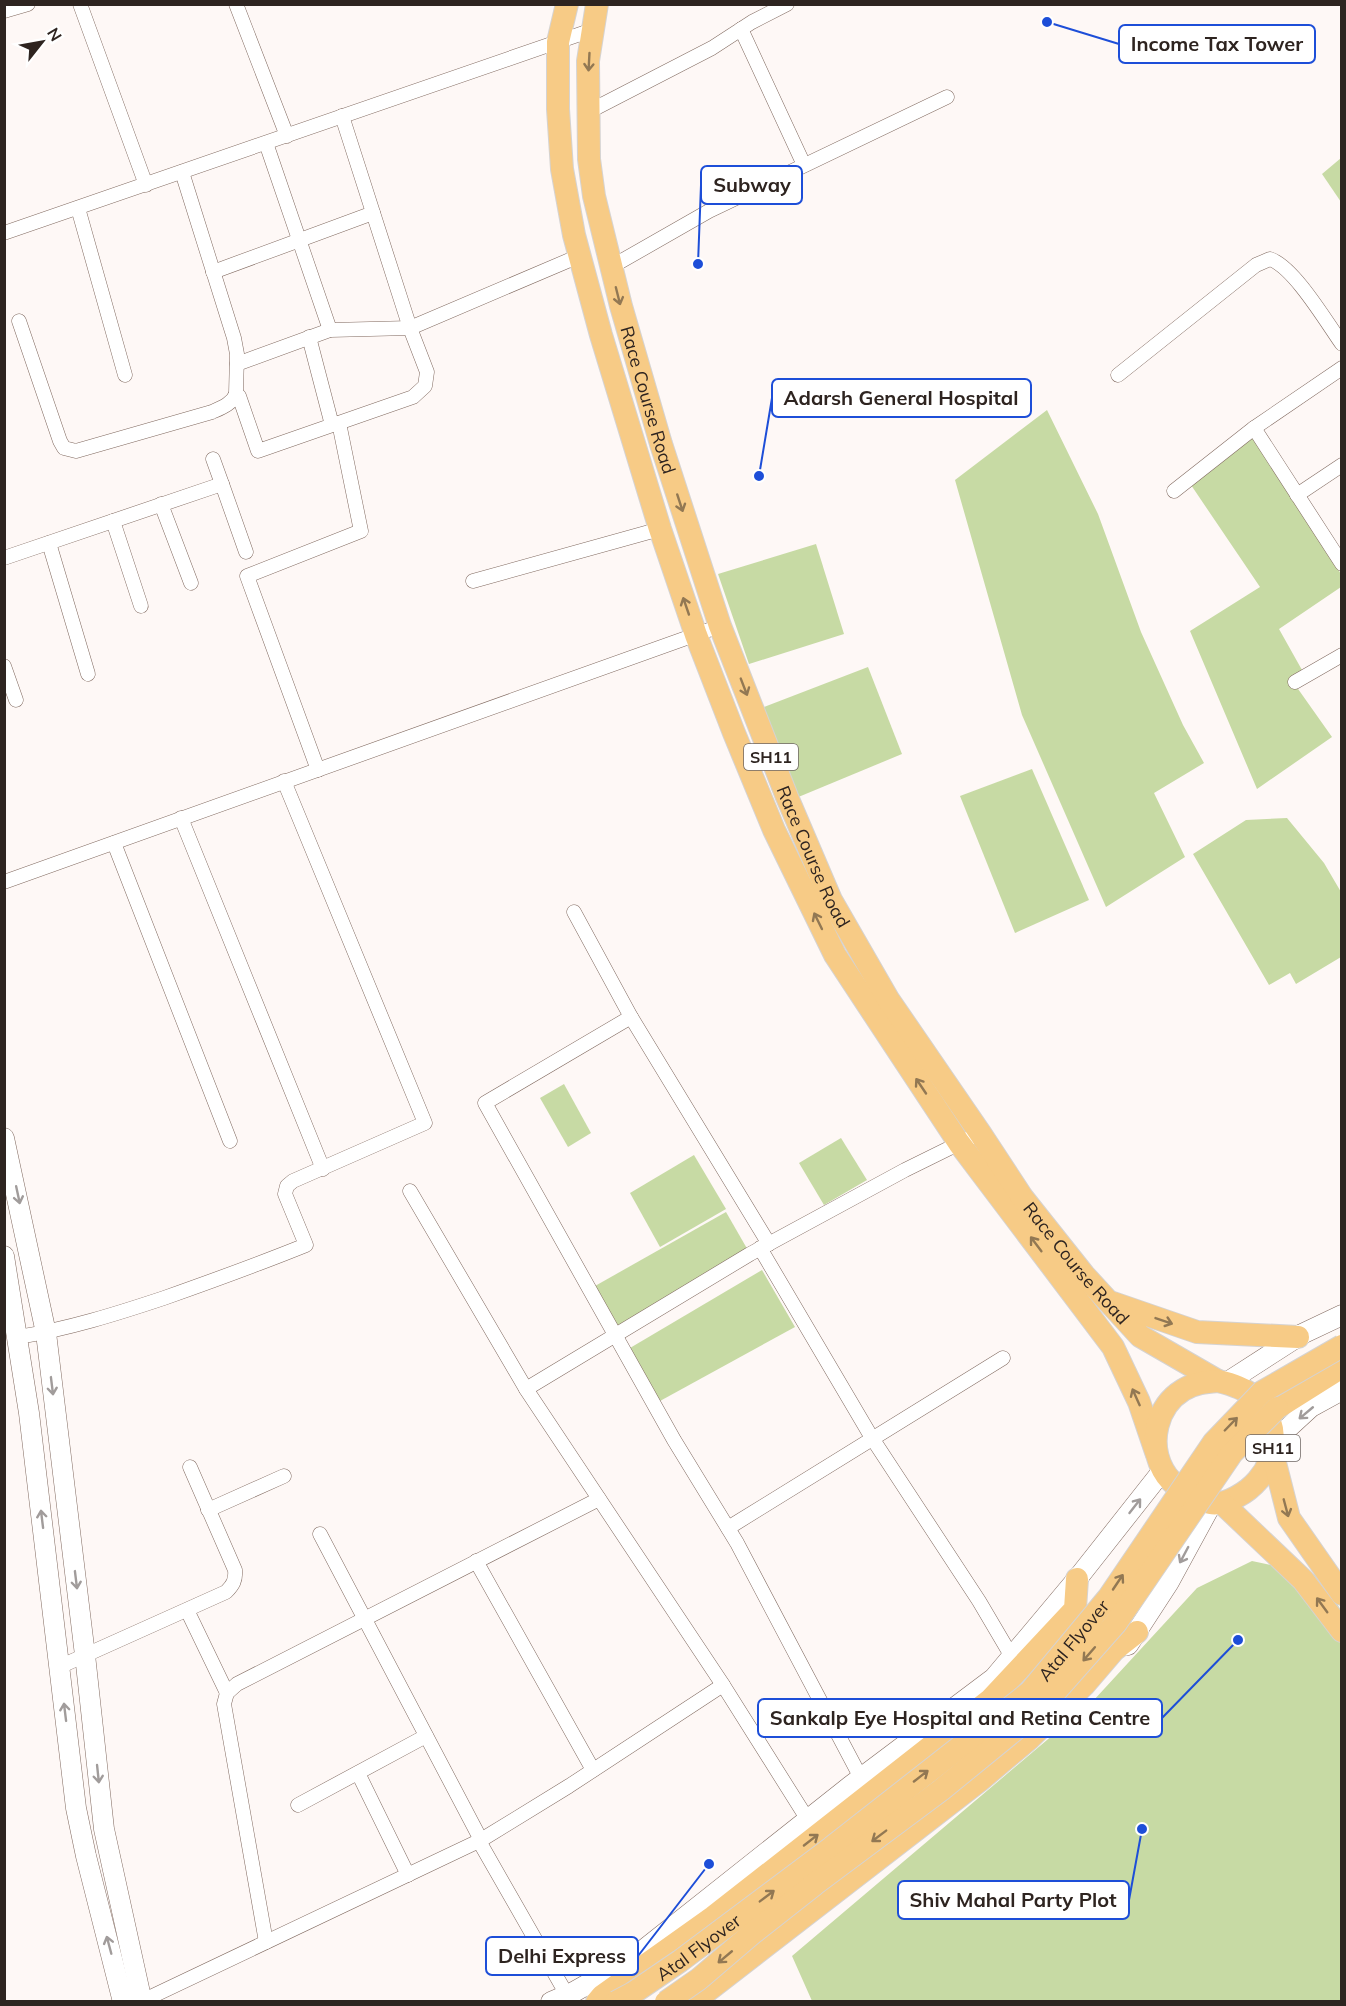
<svg xmlns="http://www.w3.org/2000/svg" width="1346" height="2006" viewBox="0 0 1346 2006" font-family="Mulish,sans-serif">
  <style>
    .green { fill: #c7daa4 }
    .lines { fill: none; stroke-linecap: round; stroke-linejoin: round }
    .street-casing { stroke: #816a60; stroke-width: 15 }
    .secondary-casing { stroke: #816a60; stroke-width: 21 }
    .primary-casing { stroke: #d5d3d2; stroke-width: 24 }
    .street { stroke: #fff; stroke-width: 14 }
    .secondary { stroke: #fff; stroke-width: 20 }
    .primary { stroke: #f7cb86; stroke-width: 22 }
    .primary-bridge-casing { stroke: #d5d3d2; stroke-width: 24; stroke-linecap: butt }
    .primary-bridge { stroke: #f7cb86; stroke-width: 22 }
    .oneway { stroke: #927853 }
    .oneway2 { stroke: #a19c9b }
    .labels { text-anchor: middle; dominant-baseline: central; stroke-width: 5; stroke-linejoin: round; paint-order: stroke }
    .shield { fill: #fff; stroke: #6d6663; stroke-width: 1.5 }
    .shield-label { font-size: 16px; font-weight: bold; fill: #2e2420 }
    .street-label { font-size: 18px; fill: #2e2420; stroke: #fff }
    .leader { fill: none; stroke: #1d4ed8; stroke-width: 2 }
    .callout-dot { fill: #1d4ed8; stroke: #fff; stroke-width: 2 }
    .callout { fill: #fff; stroke: #1d4ed8; stroke-width: 2 }
    .callout-label { font-size: 20px; text-anchor: middle; font-weight: bold; fill: #2e2420 }
  </style>
  <rect width="100%" height="100%" fill="#fef8f6"/>
  <!-- green -->
  <g class="green">
    <path d="M1341 158V202L1322 174Z"/>
    <path d="M1047 410 1098 514 1141 632 1183 725 1204 763 1154 793 1185 857 1106 907 1022 715 955 480Z"/>
    <path d="M1253 437 1341 574V587L1279 629 1302 670 1291 679 1332 737 1257 789 1190 631 1260 587 1191 485Z"/>
    <path d="M816 544 844 634 749 664 718 574Z"/>
    <path d="M868 667 902 754 796 798 764 707Z"/>
    <path d="M1032 769 1089 900 1015 933 960 796Z"/>
    <path d="M1287 818 1324 863 1341 892V957L1296 984 1290 973 1269 985 1193 854 1246 820Z"/>
    <path d="M564 1084 591 1133 568 1147 540 1098Z"/>
    <path d="M841 1138 867 1180 824 1205 799 1163Z"/>
    <path d="M694 1155 726 1209 660 1247 630 1193Z"/>
    <path d="M726 1212 749 1252 619 1330 595 1286Z"/>
    <path d="M762 1270 795 1327 660 1401 630 1348Z"/>
    <path d="M1252 1561 1317 1575 1341 1610V2001H812L792 1956 1093 1701 1197 1588Z"/>
  </g>
  <g class="lines">
    <!-- street casing -->
    <g class="street-casing">
      <g id="street">
        <path d="M80 4 146 185"/>
        <path d="M236 4 287 136"/>
        <path d="M4 11 28 4"/>
        <path d="M741 29 804 165"/>
        <path d="M588 112 712 48 752 22 787 4"/>
        <path d="M266 143 330 330"/>
        <path d="M182 172 234 338 237 354 236 394"/>
        <path d="M78 208 125 375"/>
        <path d="M4 233 592 30"/>
        <path d="M611 267 709 211 947 97"/>
        <path d="M213 272 373 213"/>
        <path d="M19 321 60 441 64 448 76 451 212 412C221 408 232 404 236 394L239 396 258 451 413 397 425 386 427 372 410 328 342 116"/>
        <path d="M309 337 332 425"/>
        <path d="M237 364 330 330 410 328 579 256"/>
        <path d="M1118 375 1256 265 1270 259C1294 267 1327 323 1342 344"/>
        <path d="M1254 428 1342 564"/>
        <path d="M222 484 246 552"/>
        <path d="M1174 491 1254 428 1342 368"/>
        <path d="M1297 495 1342 465"/>
        <path d="M161 504 191 583"/>
        <path d="M113 521 141 606"/>
        <path d="M49 543 88 674"/>
        <path d="M4 558 222 484 213 459"/>
        <path d="M473 581 660 529"/>
        <path d="M4 666 16 700"/>
        <path d="M1295 682 1342 655"/>
        <path d="M318 770 247 576 361 531 339 423"/>
        <path d="M181 818 323 1169"/>
        <path d="M114 843 230 1141"/>
        <path d="M4 882 720 626"/>
        <path d="M574 912 631 1017 769 1244"/>
        <path d="M631 1017 485 1103 674 1440 737 1543 861 1778"/>
        <path d="M410 1191 526 1389 723 1685 808 1820"/>
        <path d="M760 1248 872 1438 979 1601 1012 1657"/>
        <path d="M18 1337C68 1329 116 1314 164 1298 212 1281 259 1264 306 1245L285 1194 287 1186 293 1181 425 1123 284 781"/>
        <path d="M526 1389 750 1254 905 1170 980 1133"/>
        <path d="M208 1510 284 1476"/>
        <path d="M728 1528 1003 1358"/>
        <path d="M320 1534 481 1840"/>
        <path d="M476 1561 593 1770"/>
        <path d="M187 1610 227 1693"/>
        <path d="M59 1667 226 1592C233 1585 236 1580 235 1570L190 1467"/>
        <path d="M358 1773 408 1875"/>
        <path d="M298 1805 426 1736"/>
        <path d="M479 1841 567 1995"/>
        <path d="M266 1942 224 1704 227 1693 237 1684 599 1499"/>
        <path d="M140 2002 481 1840 569 1786 723 1685"/>
      </g>
    </g>
    <!-- secondary casing -->
    <g class="secondary-casing">
      <g id="secondary">
        <path d="M4 1138 46 1333 85 1655 104 1829 142 2002"/>
        <path d="M4 1256 29 1413 76 1808 86 1856 123 2002"/>
        <path d="M1226 1383 1302 1334 1342 1315"/>
        <path d="M1274 1441 1311 1407 1342 1390"/>
        <path d="M1128 1645 1169 1582 1212 1503"/>
        <path d="M551 2002 572 1993 632 1959 849 1787 994 1678 1077 1579 1163 1470"/>
      </g>
    </g>
    <!-- primary casing -->
    <g class="primary-casing">
      <g id="primary">
        <path d="M567 4 558 42V109L562 169 574 235 601 335 660 529 696 635 734 733 774 830 835 955 959 1143 1113 1347 1139 1402 1156 1452"/>
        <path id="s1" d="M597 4 588 61 589 159 594 196 621 306 661 444 720 626 787 797 831 900 888 999 980 1133 1022 1197 1084 1275 1140 1336 1218 1381"/>
        <path d="M1113 1303 1197 1332 1298 1337"/>
        <path d="M1218 1381C1231 1384 1245 1388 1255 1398 1278 1420 1279 1456 1258 1480 1248 1492 1226 1506 1210 1503 1193 1500 1171 1485 1163 1470 1148 1442 1157 1406 1183 1390 1194 1383 1206 1382 1218 1381Z"/>
        <path d="M1277 1408 1342 1367"/>
        <path d="M1272 1451 1289 1518 1342 1594"/>
        <path d="M1222 1503 1303 1580 1342 1631"/>
        <path d="M597 2002 602 1996 713 1917 990 1700 1075 1609 1077 1579"/>
        <path d="M693 2002 979 1781 1030 1738 1084 1685 1114 1650 1137 1632"/>
      </g>
    </g>
    <!-- street -->
    <use href="#street" class="street"/>
    <!-- secondary -->
    <use href="#secondary" class="secondary"/>
    <!-- primary -->
    <use href="#primary" class="primary"/>
    <!-- primary-bridge casing -->
    <g class="primary-bridge-casing">
      <g id="primary-bridge">
        <path id="s2" d="M616 2002 633 1993 680 1961 831 1848 1030 1692 1109 1597 1214 1442 1262 1392 1342 1346"/>
        <path d="M666 2002 699 1979 754 1932 815 1884 941 1790 1039 1710 1116 1623 1232 1453 1277 1408"/>
      </g>
    </g>
    <!-- primary-bridge -->
    <use href="#primary-bridge" class="primary-bridge"/>
  </g>
  <!-- one-way arrows -->
  <defs><path id="oneway-shaft" d="M-6 0H5M1.5-3L5.5 0L1.5 3" fill="none" stroke-width="1.6" stroke-linecap="round" stroke-linejoin="round" transform="scale(1.5)"/></defs>
  <g class="oneway">
    <use href="#oneway-shaft" transform="translate(589 62) rotate(93)"/>
    <use href="#oneway-shaft" transform="translate(618 296) rotate(76)"/>
    <use href="#oneway-shaft" transform="translate(680 503) rotate(72)"/>
    <use href="#oneway-shaft" transform="translate(686 606) rotate(-109)"/>
    <use href="#oneway-shaft" transform="translate(744 687) rotate(69)"/>
    <use href="#oneway-shaft" transform="translate(818 921) rotate(-116)"/>
    <use href="#oneway-shaft" transform="translate(921 1086) rotate(-124)"/>
    <use href="#oneway-shaft" transform="translate(1036 1244) rotate(-127)"/>
    <use href="#oneway-shaft" transform="translate(1164 1321) rotate(19)"/>
    <use href="#oneway-shaft" transform="translate(1136 1397) rotate(-114)"/>
    <use href="#oneway-shaft" transform="translate(1231 1424) rotate(-46)"/>
    <use href="#oneway-shaft" transform="translate(1286 1508) rotate(75)"/>
    <use href="#oneway-shaft" transform="translate(1118 1582) rotate(-56)"/>
    <use href="#oneway-shaft" transform="translate(1322 1605) rotate(-126)"/>
    <use href="#oneway-shaft" transform="translate(1089 1654) rotate(131)"/>
    <use href="#oneway-shaft" transform="translate(921 1776) rotate(-38)"/>
    <use href="#oneway-shaft" transform="translate(879 1836) rotate(143)"/>
    <use href="#oneway-shaft" transform="translate(811 1840) rotate(-38)"/>
    <use href="#oneway-shaft" transform="translate(767 1896) rotate(-37)"/>
    <use href="#oneway-shaft" transform="translate(725 1957) rotate(140)"/>
  </g>
  <g class="oneway2">
    <use href="#oneway-shaft" transform="translate(18 1195) rotate(78)"/>
    <use href="#oneway-shaft" transform="translate(52 1386) rotate(83)"/>
    <use href="#oneway-shaft" transform="translate(1306 1413) rotate(140)"/>
    <use href="#oneway-shaft" transform="translate(1135 1506) rotate(-52)"/>
    <use href="#oneway-shaft" transform="translate(42 1519) rotate(-97)"/>
    <use href="#oneway-shaft" transform="translate(1184 1555) rotate(118)"/>
    <use href="#oneway-shaft" transform="translate(76 1580) rotate(83)"/>
    <use href="#oneway-shaft" transform="translate(65 1712) rotate(-97)"/>
    <use href="#oneway-shaft" transform="translate(98 1774) rotate(84)"/>
    <use href="#oneway-shaft" transform="translate(109 1945) rotate(-105)"/>
  </g>
  <g class="labels">
    <!-- shield labels -->
    <g class="shield">
      <rect x="744" y="744" width="54" height="26" rx="4.5"/>
      <rect x="1246" y="1435" width="54" height="26" rx="4.5"/>
    </g>
    <g class="shield-label">
      <text x="771" y="757">SH11</text>
      <text x="1273" y="1448">SH11</text>
    </g>
    <!-- street labels -->
    <g class="street-label">
      <text stroke="none"><textPath href="#s1" startOffset="404">Race Course Road</textPath></text>
      <text stroke="none"><textPath href="#s1" startOffset="890">Race Course Road</textPath></text>
      <text stroke="none"><textPath href="#s1" startOffset="1376">Race Course Road</textPath></text>
      <text stroke="none"><textPath href="#s2" startOffset="585">Atal Flyover</textPath></text>
      <text stroke="none"><textPath href="#s2" startOffset="99">Atal Flyover</textPath></text>
    </g>
  </g>
  <!-- callouts -->
  <path class="leader" d="M1047 22L1119 44M698 264L701 185M759 476L772 398M1238 1640L1162 1718M1142 1829L1129 1900M709 1864L638 1956"/>
  <g class="callout-dot">
    <circle cx="1047" cy="22" r="6"/>
    <circle cx="698" cy="264" r="6"/>
    <circle cx="759" cy="476" r="6"/>
    <circle cx="1238" cy="1640" r="6"/>
    <circle cx="1142" cy="1829" r="6"/>
    <circle cx="709" cy="1864" r="6"/>
  </g>
  <g class="callout">
    <rect x="1119" y="25" width="196" height="38" rx="6"/>
    <rect x="701" y="166" width="101" height="38" rx="6"/>
    <rect x="772" y="379" width="259" height="38" rx="6"/>
    <rect x="758" y="1699" width="404" height="38" rx="6"/>
    <rect x="898" y="1881" width="231" height="38" rx="6"/>
    <rect x="486" y="1937" width="152" height="38" rx="6"/>
  </g>
  <g class="callout-label">
    <text x="1217" y="51">Income Tax Tower</text>
    <text x="752" y="192">Subway</text>
    <text x="901" y="405">Adarsh General Hospital</text>
    <text x="960" y="1725">Sankalp Eye Hospital and Retina Centre</text>
    <text x="1013" y="1907">Shiv Mahal Party Plot</text>
    <text x="562" y="1963">Delhi Express</text>
  </g>
  <!-- border -->
  <rect width="1346" height="2006" fill="none" stroke="#2e2420" stroke-width="12"/>
  <!-- north arrow -->
  <g transform="translate(42 42) rotate(59)" stroke="#ffffff" stroke-width="4.5" paint-order="stroke">
  <path d="M0-4.5L10 22L0 15L-10 22Z" fill="#2e2420"/>
  <text y="-9" font-size="16" font-weight="bold" text-anchor="middle" fill="#2e2420">N</text>
  </g>
</svg>
